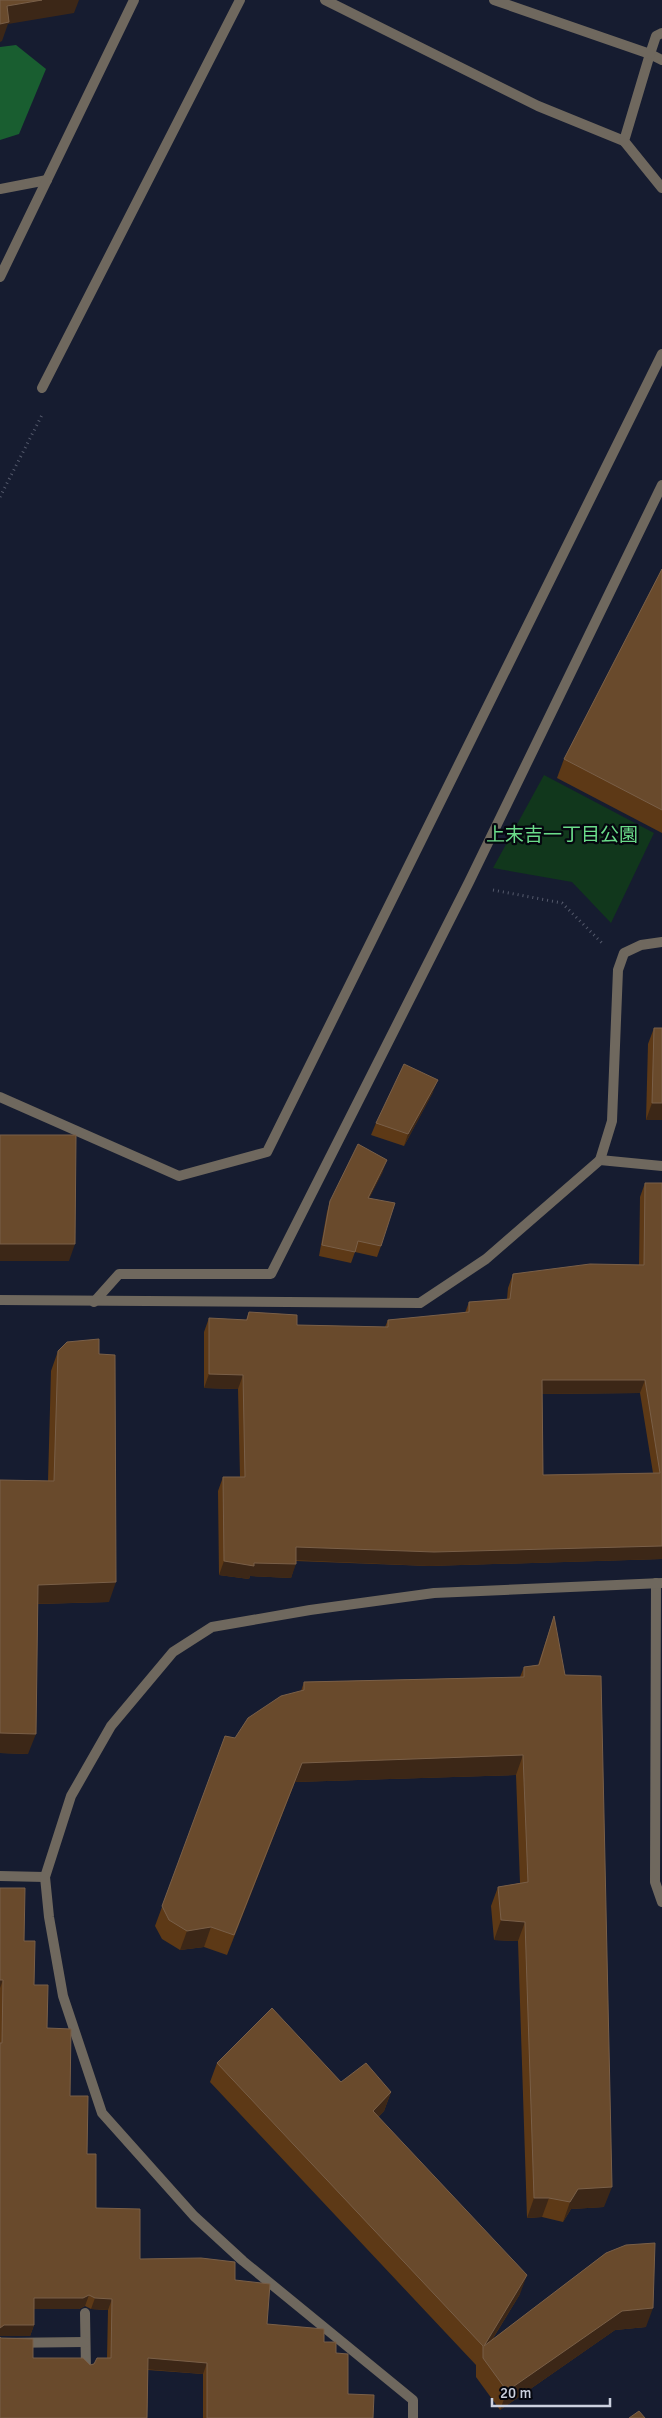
<svg xmlns="http://www.w3.org/2000/svg" width="662" height="2418" viewBox="0 0 662 2418" font-family="Signika,'Noto Sans JP',sans-serif">
  <style>
    .green { fill: #11371c }
    .forest { fill: #195e30 }
    .lines { fill: none; stroke-linecap: round; stroke-linejoin: round }
    .path { stroke: #555a6c; stroke-width: 3; stroke-dasharray: 1 4; stroke-linecap: butt }
    .service { stroke: #6f685e; stroke-width: 10 }
    .minor { stroke: #6f685e; stroke-width: 10 }
    .wall { fill: #5d3916; fill-rule: evenodd }
    .shaded-wall { fill: #3c2717 }
    .building { fill: #694a2c; stroke: #795f48; fill-rule: evenodd }
    .labels { text-anchor: middle; dominant-baseline: central; stroke-width: 4.5; stroke-linejoin: round; paint-order: stroke }
    .park-label { font-size: 19px; fill: #6bdc8a; stroke: #05070f }
  </style>
  <rect width="100%" height="100%" fill="#161c30"/>
  <!-- green -->
  <path class="green" d="M544 775 654 833 611 923 572 882 493 868Z"/>
  <!-- forest -->
  <path class="forest" d="M16 45 46 69 19 134 0 140V47Z"/>
  <g class="lines">
    <!-- path -->
    <g class="path">
      <path d="M0 497 43 413"/>
      <path d="M493 890 562 903 602 943"/>
    </g>
    <!-- service -->
    <g class="service">
      <path d="M325 0 538 106 624 141"/>
      <path d="M662 60 650 54 624 141 662 188"/>
      <path d="M42 388 240 0"/>
      <path d="M0 1097 179 1176 267 1152 662 354"/>
      <path d="M600 1160 612 1121 618 970 624 953 641 945 662 942"/>
      <path d="M94 1302 119 1274H271L469 882 662 485"/>
      <path d="M85 2313 86 2369"/>
      <path d="M0 2343 85 2342"/>
    </g>
    <!-- minor -->
    <g class="minor">
      <path d="M494 0 650 54 656 36 662 33"/>
      <path d="M0 189 47 180"/>
      <path d="M0 277 134 0"/>
      <path d="M0 1300 420 1303 486 1259 600 1160 662 1166"/>
      <path d="M656 1583 655 1882 662 1902"/>
      <path d="M0 1876 45 1877"/>
      <path d="M413 2418V2400L243 2261 194 2216 102 2113 63 1996 49 1917 45 1877 71 1796 111 1726 173 1652 212 1627 310 1610 434 1593 662 1583"/>
    </g>
  </g>
  <!-- wall -->
  <g class="wall">
    <path d="M662 569V833L557 778 564 759Z"/>
    <path d="M654 1028 662 1120H646L648 1044Z"/>
    <path d="M433 1092 404 1146 371 1135 376 1123Z"/>
    <path d="M383 1171 369 1198 381 1246 377 1257 355 1252 351 1263 319 1256 327 1212 330 1201Z"/>
    <path d="M645 1183H662V1559L429 1566 296 1561 291 1578 250 1576 249 1579 219 1575 218 1491 223 1477H240L238 1389 204 1388V1332L209 1318 246 1320 249 1312 297 1325 385 1327 388 1320 465 1313 469 1302 507 1299 508 1288 513 1274 639 1265 640 1197ZM640 1393 653 1473 543 1475 542 1394Z"/>
    <path d="M58 1351 109 1602 38 1604 28 1754 0 1753V1480L48 1481 51 1371Z"/>
    <path d="M554 1616 604 2207 571 2209 563 2222 542 2217 527 2218 518 1941 494 1940 491 1906 498 1887 520 1883 516 1775 295 1782 227 1955 204 1947 180 1950 162 1939 155 1926 225 1736 235 1738 301 1691 304 1682 520 1677 524 1667 538 1665Z"/>
    <path d="M0 1888 24 1941 34 1985 47 2028 70 2096 87 2154 96 2208 140 2259 235 2280 267 2324 324 2342 336 2353 348 2394 373 2418H203V2374L148 2370 147 2418 33 2358 90 2365 107 2358 108 2310 91 2309 85 2306 79 2309H34V2325L30 2336H0Z"/>
    <path d="M217 2063 341 2082 391 2092 384 2111 378 2117 520 2294 492 2340 606 2253 646 2327 615 2330 500 2410 476 2377V2365L210 2082Z"/>
  </g>
  <!-- shaded-wall -->
  <g class="shaded-wall">
    <path d="M42 0H79L74 13 8 24 2 41 0 42V24L7 6Z"/>
    <path d="M438 1080 433 1092 404 1146 408 1134Z"/>
    <path d="M652 1103H662V1120H646Z"/>
    <path d="M387 1160 383 1171 364 1209 368 1198Z"/>
    <path d="M0 1244H75L69 1261H0Z"/>
    <path d="M209 1374 243 1375 238 1389 204 1388Z"/>
    <path d="M542 1380H645L640 1393 537 1394Z"/>
    <path d="M662 1546V1559L429 1566 291 1560 296 1547Z"/>
    <path d="M224 1561 296 1564 291 1578 250 1576 249 1579 219 1575Z"/>
    <path d="M116 1582 109 1602 31 1604 38 1585Z"/>
    <path d="M0 1733 36 1734 28 1754 0 1753Z"/>
    <path d="M523 1755 516 1775 295 1782 227 1955 302 1763Z"/>
    <path d="M501 1920 525 1922 518 1941 494 1940Z"/>
    <path d="M211 1927 204 1947 180 1950 187 1931Z"/>
    <path d="M0 1980H3L0 1988Z"/>
    <path d="M391 2092 384 2111 366 2130 373 2111Z"/>
    <path d="M612 2187 604 2207 571 2209 563 2222 570 2202 578 2189Z"/>
    <path d="M534 2198H549L542 2217 527 2218Z"/>
    <path d="M527 2275 520 2294 483 2354V2347Z"/>
    <path d="M89 2295 85 2306 79 2309H30L34 2298Z"/>
    <path d="M95 2298 112 2299 108 2310 91 2309Z"/>
    <path d="M653 2308 646 2327 615 2330 500 2410 507 2391 622 2311Z"/>
    <path d="M4 2325H34L30 2336H0V2328Z"/>
    <path d="M148 2358 207 2363 203 2374 144 2369Z"/>
  </g>
  <!-- building -->
  <g class="building">
    <path d="M0 0H42L7 6 9 22 0 24Z"/>
    <path d="M662 569V810L564 759Z"/>
    <path d="M654 1028H662V1103H652Z"/>
    <path d="M404 1064 438 1080 408 1134 376 1123Z"/>
    <path d="M0 1135H76L75 1244H0Z"/>
    <path d="M358 1144 387 1160 368 1198 395 1203 381 1246 358 1241 355 1252 322 1245 330 1201Z"/>
    <path d="M645 1183H662V1546L434 1552 296 1547V1564L254 1563V1566L224 1561 223 1477H245L243 1375 209 1374V1318L247 1320 249 1312 297 1315V1325L388 1327V1320L469 1312V1302L510 1299 513 1274 590 1264 644 1265ZM542 1380H645L660 1473 543 1475Z"/>
    <path d="M99 1339V1354L115 1355 116 1582 38 1585 36 1734 0 1733V1480L54 1481 58 1351 67 1342Z"/>
    <path d="M554 1616 565 1675 601 1676 612 2187 578 2189 570 2202 549 2198H534L525 1922 501 1920 498 1887 528 1882 523 1755 302 1763 234 1935 211 1927 187 1931 169 1920 162 1906 225 1736 235 1738 248 1718 281 1696 304 1690V1682L524 1677V1667L539 1665Z"/>
    <path d="M0 1888H25L24 1941H35L34 1985H48L47 2028 71 2029 70 2096H88L87 2154H96V2208L140 2209V2259L201 2258 235 2262V2280L270 2284 267 2324 324 2329V2342H336V2353L348 2354V2394L374 2395 373 2418H207V2363L148 2358 147 2418H0V2337L1 2338 33 2339V2358H83L90 2365 94 2364 97 2358H111L112 2299 95 2298 89 2295 83 2298H34V2325H4L0 2328V2043H2L3 1980H0Z"/>
    <path d="M272 2008 341 2082 366 2063 391 2092 373 2111 527 2275 484 2346 606 2253 626 2245 655 2243 653 2308 622 2311 507 2391 483 2358V2346L217 2063Z"/>
    <path d="M639 2411 645 2418H629Z"/>
  </g>
  <g class="labels">
    <!-- park labels -->
    <g class="park-label">
      <text x="562" y="835">上末吉一丁目公園</text>
    </g>
  </g>
  <!-- scale -->
  <path d="M492 2398v8h118v-8" fill="none" stroke="#ccd1df" stroke-width="2.5"/>
  <text x="500" y="2398" font-size="15" fill="#ccd1df" stroke="#05070f" stroke-width="4" paint-order="stroke">20 m</text>
</svg>
